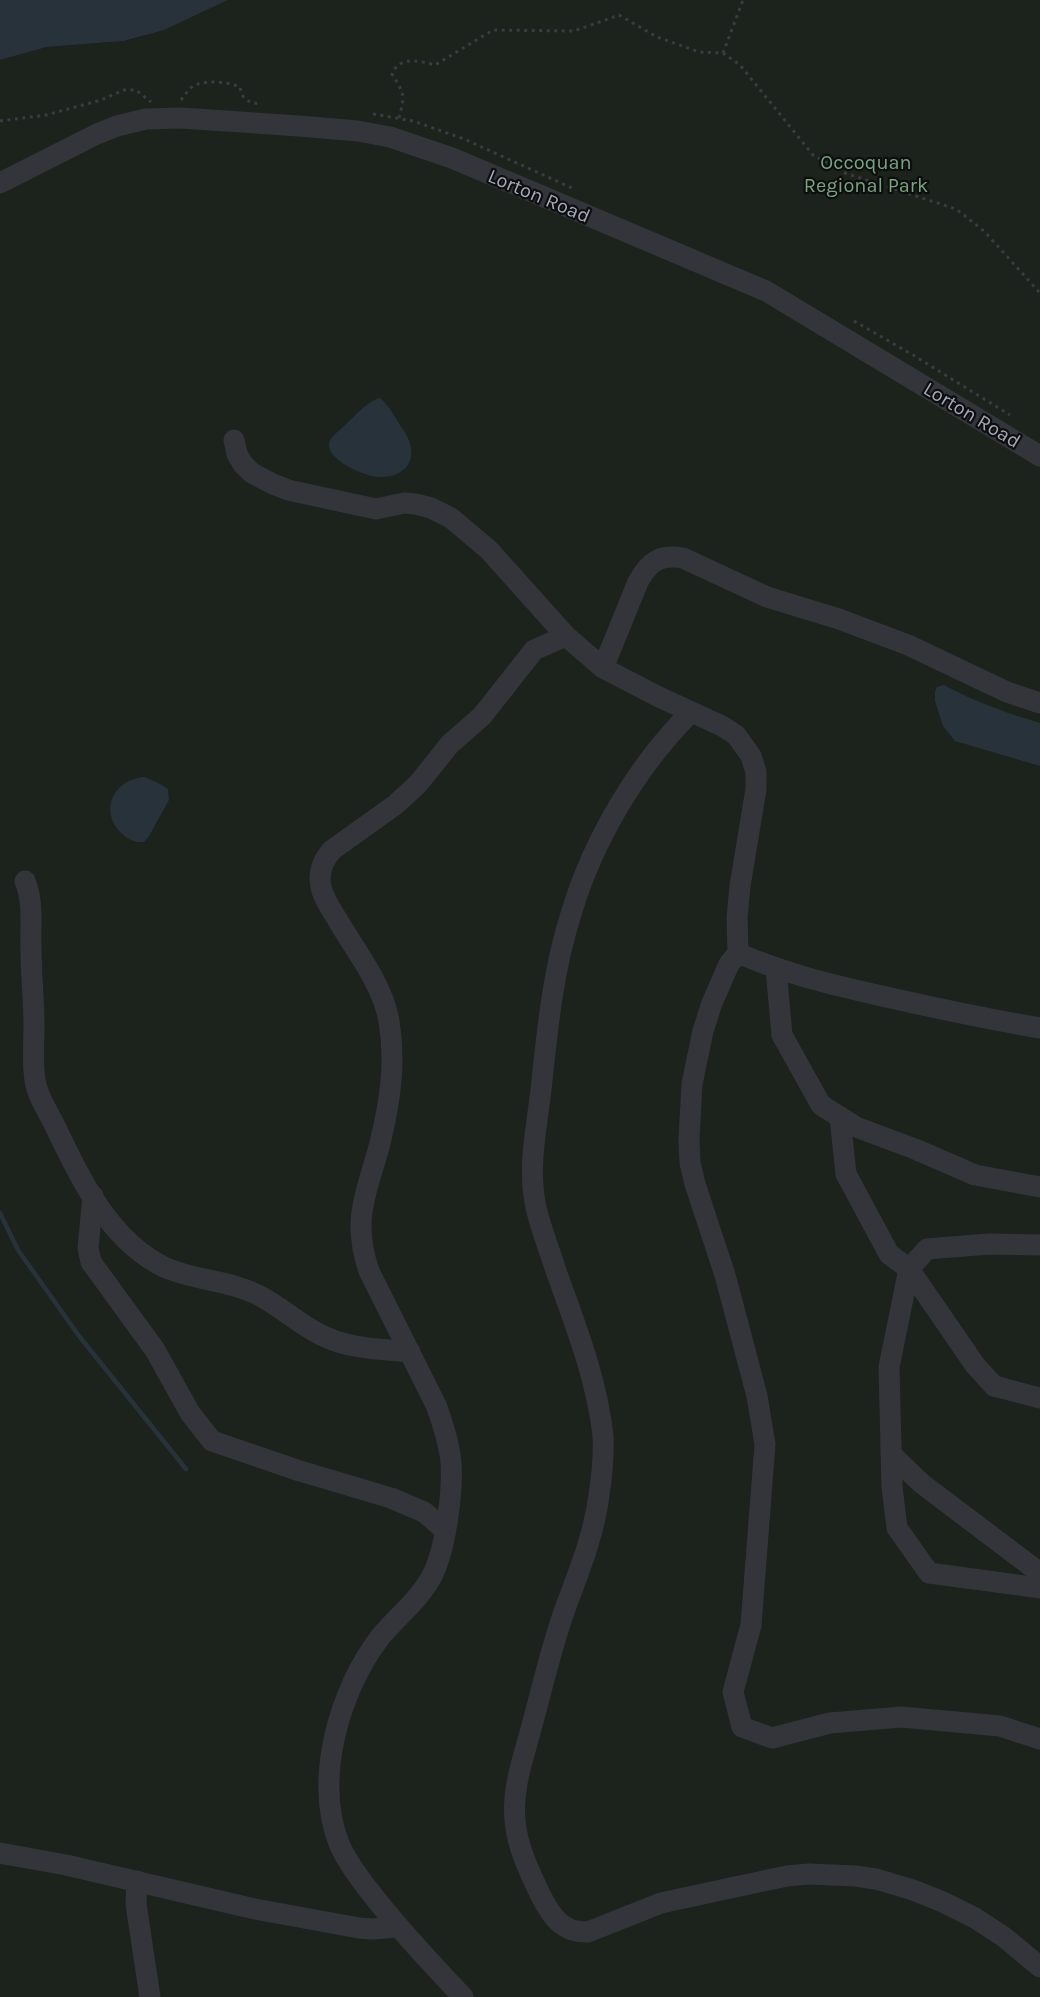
<svg xmlns="http://www.w3.org/2000/svg" width="1040" height="1997" viewBox="0 0 1040 1997" font-family="Karla,sans-serif">
  <style>
    .green { fill: #1b231c }
    .water { fill: #28323a }
    .lines { fill: none; stroke-linecap: round; stroke-linejoin: round }
    .stream { stroke: #28323a; stroke-width: 4.5 }
    .path { stroke: #3a3c42; stroke-width: 3; stroke-dasharray: 3 4.5; stroke-linecap: butt }
    .minor { stroke: #34353b; stroke-width: 21 }
    .labels { text-anchor: middle; dominant-baseline: central; stroke-width: 4.5; stroke-linejoin: round; paint-order: stroke }
    .park-label { font-size: 20px; fill: #79a47c; stroke: #0e0e10 }
    .street-label { font-size: 20px; fill: #a3a9b7; stroke: #0e0e10 }
  </style>
  <rect width="100%" height="100%" fill="#131315"/>
  <!-- green -->
  <path class="green" d="M228 0H1040V1997H0V60L47 47 124 41 143 36 176 24Z"/>
  <!-- water -->
  <g class="water">
    <path d="M0 0H228L164 30 124 41 47 47 0 60Z"/>
    <path d="M380 398C390 406 397 421 404 431 420 455 409 478 379 477 366 477 326 460 329 443 331 437 336 433 341 429 350 421 368 400 380 398Z"/>
    <path d="M944 685C975 702 1007 713 1040 723V766L955 741 943 726 935 701V692L937 687Z"/>
    <path d="M145 777 162 785 168 789 169 800 149 836 144 842C137 843 132 841 126 837 97 816 111 779 145 777Z"/>
  </g>
  <g class="lines">
    <!-- stream -->
    <path class="stream" d="M0 1213 18 1250 79 1336 186 1469"/>
    <!-- path -->
    <g class="path">
      <path d="M723 53 743 0"/>
      <path d="M181 100C185 95 189 88 195 85 207 80 229 82 240 87 242 101 250 103 262 104"/>
      <path d="M373 114 413 121 464 139 572 188"/>
      <path d="M399 118C405 94 405 95 392 74 400 55 419 61 435 65L493 30 574 31 619 15 657 37 699 52 723 53 740 65 813 155 845 173 956 209 984 231 1040 293"/>
      <path d="M0 121 46 115 101 100 124 90H136L151 102"/>
      <path d="M854 321 913 355 1010 415"/>
    </g>
    <!-- minor -->
    <g class="minor">
      <path d="M0 183 97 134 117 126 146 119 181 118 299 126 358 131 390 137 452 158 766 291 1040 456"/>
      <path d="M234 440 237 454 243 464 252 473 273 484 288 490 376 509 404 503 416 504 431 508 451 518 489 550 566 636 603 668 659 697 722 726 736 735 751 756 756 772V789L740 886 737 918 738 953 729 964 712 1003 703 1031 692 1084 689 1139 690 1163 695 1184 725 1275 757 1396 765 1444 751 1625 733 1692 742 1727 772 1738 830 1723 901 1717 1000 1726 1040 1739"/>
      <path d="M603 668 638 582C649 562 659 554 683 558L767 597 839 619 908 645 1007 692 1040 703"/>
      <path d="M691 712C637 766 593 840 571 914 553 970 547 1032 541 1090 537 1126 528 1165 535 1202 539 1225 549 1248 556 1271 575 1324 597 1379 603 1436 604 1455 602 1475 599 1495 594 1535 579 1571 565 1609 551 1648 542 1689 531 1729 523 1759 512 1789 515 1820 517 1846 529 1871 540 1894 551 1916 562 1933 588 1932L661 1903 735 1887 787 1876 809 1874 855 1876 876 1879 913 1890 943 1902 975 1918 1004 1937 1040 1967"/>
      <path d="M25 881C34 903 30 925 31 948 31 974 34 1000 34 1025 34 1044 32 1061 35 1080 37 1096 48 1111 55 1126 80 1178 109 1240 164 1267 195 1281 230 1280 260 1296 281 1307 299 1324 321 1335 349 1349 380 1349 410 1352"/>
      <path d="M738 953C785 974 833 985 882 996 935 1008 987 1019 1040 1028"/>
      <path d="M776 969 782 1035 821 1105 856 1127 915 1149 975 1175 1040 1187"/>
      <path d="M840 1117 846 1174 889 1254 909 1269 927 1249 989 1244 1040 1245"/>
      <path d="M93 1196 88 1248 91 1262 155 1350 190 1413 212 1441 300 1471 391 1498 424 1512 445 1530"/>
      <path d="M909 1269 889 1367 892 1487 897 1528 929 1573 1040 1588"/>
      <path d="M909 1269 975 1365 994 1386 1040 1398"/>
      <path d="M891 1454 921 1483 1040 1573"/>
      <path d="M0 1853 66 1865 255 1909 359 1928 372 1929 398 1927"/>
      <path d="M137 1881 136 1904 150 1997"/>
      <path d="M463 1997C433 1965 402 1933 375 1898 362 1882 349 1865 340 1846 313 1781 339 1690 381 1636 398 1616 421 1598 433 1574 446 1547 453 1491 451 1462 449 1442 443 1424 436 1405L369 1271C351 1218 367 1193 380 1143 390 1102 396 1063 389 1021 383 986 358 954 340 924 332 910 320 895 320 879 320 868 325 858 332 850L395 805 418 784 450 744 482 716 534 650 566 636"/>
    </g>
  </g>
  <g class="labels">
    <!-- park labels -->
    <g class="park-label">
      <text x="866" y="162">Occoquan<tspan x="866" dy="23">Regional Park</tspan></text>
    </g>
    <!-- street labels -->
    <g class="street-label">
      <text transform="translate(539 196) rotate(23)">Lorton Road</text>
      <text transform="translate(972 415) rotate(31)">Lorton Road</text>
    </g>
  </g>
</svg>
